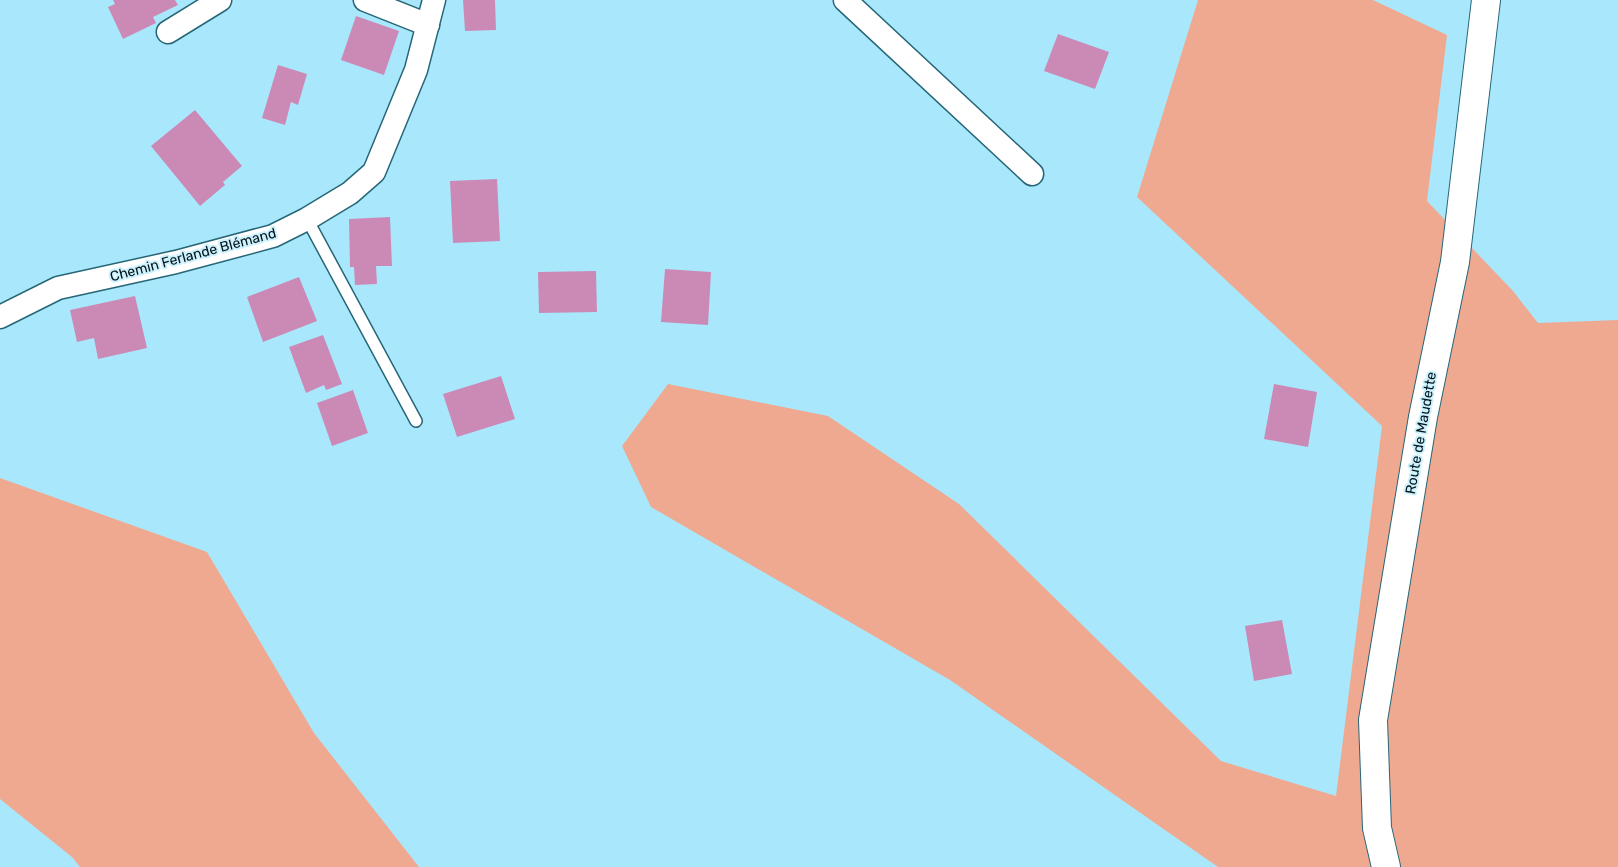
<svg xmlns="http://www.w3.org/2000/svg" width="1618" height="867" viewBox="0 0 1618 867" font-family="Rubik,sans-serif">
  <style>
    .green { fill: #efa990 }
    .building { fill: #cb8ab6 }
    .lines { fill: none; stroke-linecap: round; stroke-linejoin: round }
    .lane-casing { stroke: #276677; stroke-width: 14 }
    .street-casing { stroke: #276677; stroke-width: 25 }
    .secondary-casing { stroke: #276677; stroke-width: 30 }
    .lane { stroke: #fff; stroke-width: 11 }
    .street { stroke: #fff; stroke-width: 22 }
    .secondary { stroke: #fff; stroke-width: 28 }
    .labels { text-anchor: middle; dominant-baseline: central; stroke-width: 4; stroke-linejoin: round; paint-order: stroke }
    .street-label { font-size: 14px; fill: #001219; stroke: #ccf1fd }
  </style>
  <rect width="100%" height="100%" fill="#a9e8fc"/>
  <!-- green -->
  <g class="green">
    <path d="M1198 0H1373L1447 35 1427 201 1513 291 1538 323 1618 320V867H1218L950 680 651 507 622 446 668 384 828 416 959 504 1221 761 1336 796 1382 426 1137 197Z"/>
    <path d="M0 478 207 552 314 733 419 867H80L72 857 0 799Z"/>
  </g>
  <!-- building -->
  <g class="building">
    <path d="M113 0H175L178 5 153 17 156 23 123 39 108 7 115 4Z"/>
    <path d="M463 0H495L496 30 465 31Z"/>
    <path d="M356 16 399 31 384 75 341 60Z"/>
    <path d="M1058 34 1109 52 1095 89 1044 71Z"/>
    <path d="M278 65 307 74 298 105 291 102 285 125 262 118Z"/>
    <path d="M195 110 242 166 223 182 225 185 200 206 151 146Z"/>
    <path d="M497 179 500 241 453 243 450 181Z"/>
    <path d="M390 217 392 266H376L377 284 355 285 354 267H350L349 219Z"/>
    <path d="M665 269 711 272 708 325 661 322Z"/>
    <path d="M596 271 597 312 539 313 538 272Z"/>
    <path d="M299 277 317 321 263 342 247 297Z"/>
    <path d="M135 296 147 348 98 359 94 338 77 342 70 310Z"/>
    <path d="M323 335 342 384 326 390 324 385 306 393 289 347Z"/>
    <path d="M501 376 515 419 457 437 443 394Z"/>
    <path d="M1274 384 1317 392 1308 447 1264 439Z"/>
    <path d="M353 390 368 433 332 446 317 403Z"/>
    <path d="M1282 620 1292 674 1254 681 1245 626Z"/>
  </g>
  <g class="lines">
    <!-- lane casing -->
    <g class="lane-casing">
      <path id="lane" d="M307 219 416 421"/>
    </g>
    <!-- street casing -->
    <g class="street-casing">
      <g id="street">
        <path d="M365 0 428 25"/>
        <path d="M845 0 1032 174"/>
        <path d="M168 32 220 0"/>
        <path d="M0 317 58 288 176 262 273 236 307 219 350 193 374 172 416 70 434 0"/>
      </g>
    </g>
    <!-- secondary casing -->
    <g class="secondary-casing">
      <path id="secondary" d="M1386 867 1377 828 1373 720 1423 417 1455 262 1486 0"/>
    </g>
    <!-- lane -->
    <use href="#lane" class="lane"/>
    <!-- street -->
    <use href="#street" class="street"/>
    <!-- secondary -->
    <use href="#secondary" class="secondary"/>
  </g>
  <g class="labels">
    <!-- street labels -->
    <g class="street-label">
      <text transform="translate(193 255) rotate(-15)">Chemin Ferlande Blémand</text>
      <text transform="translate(1421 433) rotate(-80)">Route de Maudette</text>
    </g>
  </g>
</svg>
